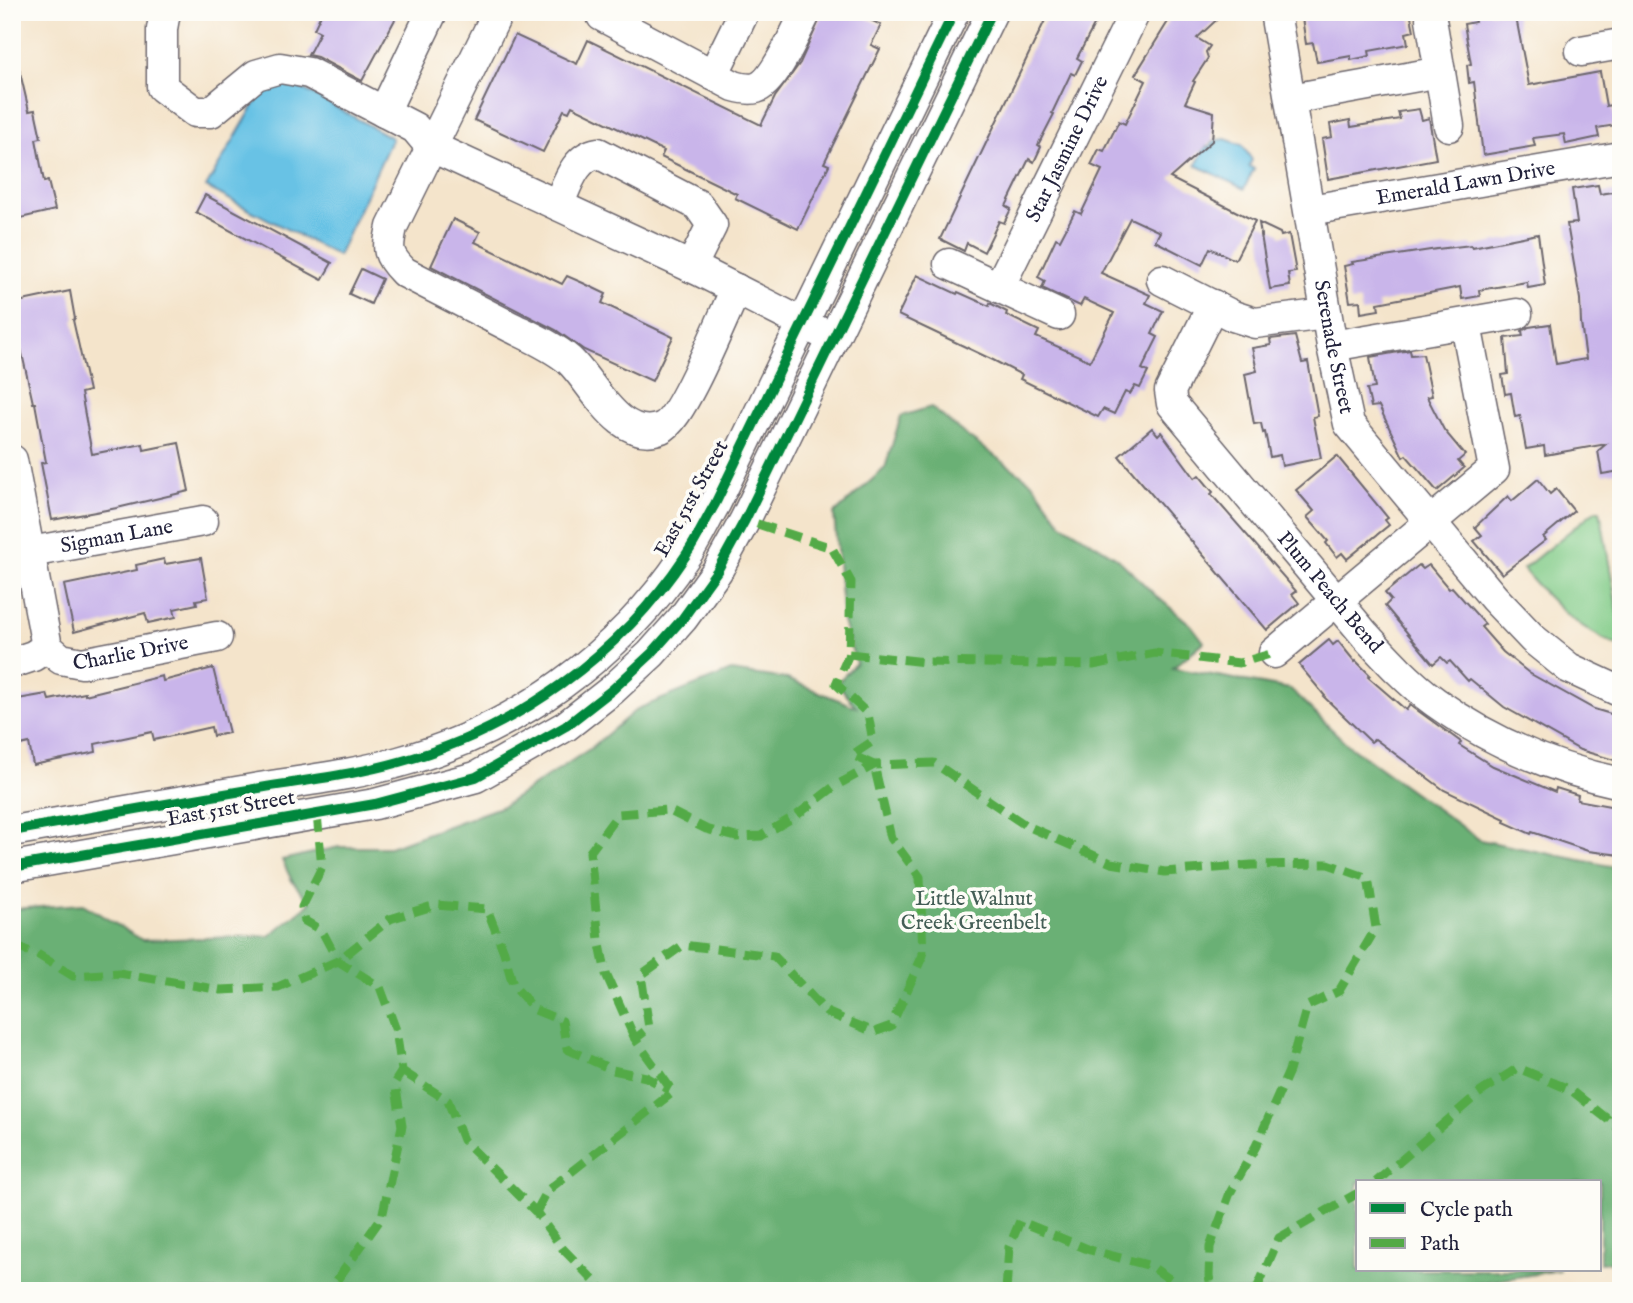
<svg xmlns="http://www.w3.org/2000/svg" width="1633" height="1303" viewBox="0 0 1633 1303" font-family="'IM FELL English',serif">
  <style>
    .green { fill: #83cc89; stroke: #527762; stroke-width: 2 }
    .forest { fill: #6ab075; stroke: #466958; stroke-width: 2 }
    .water { fill: #67c2e5; stroke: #447290; stroke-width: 2 }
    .building { fill: #c9b5ea }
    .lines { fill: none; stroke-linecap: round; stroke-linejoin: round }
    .minor-casing { stroke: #6c666d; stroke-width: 33 }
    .minor { stroke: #fff; stroke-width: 30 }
    .quiet { stroke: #53aa46; stroke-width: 9; stroke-dasharray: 18 9; stroke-linecap: butt }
    .cycleway-casing { stroke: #fdfcf7; stroke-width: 15 }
    .cycleway { stroke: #00873e; stroke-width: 10 }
    .labels { text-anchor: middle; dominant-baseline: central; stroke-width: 7; stroke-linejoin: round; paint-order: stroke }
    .street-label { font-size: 21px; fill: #22223b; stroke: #fdfcf7 }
    .park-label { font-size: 21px; fill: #445e56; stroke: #fdfcf7 }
  </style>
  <rect width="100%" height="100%" fill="#fdfcf7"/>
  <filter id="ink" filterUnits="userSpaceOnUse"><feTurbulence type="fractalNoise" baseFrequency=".0143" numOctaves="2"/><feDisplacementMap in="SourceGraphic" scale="14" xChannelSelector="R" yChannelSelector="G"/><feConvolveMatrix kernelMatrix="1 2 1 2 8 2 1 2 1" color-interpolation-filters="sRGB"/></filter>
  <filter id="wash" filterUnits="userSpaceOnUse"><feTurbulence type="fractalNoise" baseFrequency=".00686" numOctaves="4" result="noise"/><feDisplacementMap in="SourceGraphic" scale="28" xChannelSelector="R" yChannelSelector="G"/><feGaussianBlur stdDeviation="1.57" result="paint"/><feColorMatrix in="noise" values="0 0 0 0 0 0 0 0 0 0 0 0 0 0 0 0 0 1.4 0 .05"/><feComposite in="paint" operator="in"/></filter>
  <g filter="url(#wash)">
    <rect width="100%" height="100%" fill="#f4e4cb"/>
    <!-- green -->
    <path class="green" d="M1596 510H1600L1621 632V643L1618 646C1576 627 1552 604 1523 569Z"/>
    <!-- forest -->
    <path class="forest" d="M931 407 968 437 1033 483 1061 523 1117 558 1154 594 1191 625 1204 642 1173 668 1290 689 1347 744 1480 840 1621 868V1260L1600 1263V1182H1358V1270H1560L1430 1291H12V909L83 904 142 940 269 936 310 903 292 881 282 860 339 847H390L503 806 591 748 637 709 731 671 787 679 856 707 837 683 856 663 843 622 834 514 885 468 901 416Z"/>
    <!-- water -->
    <g class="water">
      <path d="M285 79 392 138 338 256 206 187 267 83Z"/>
      <path d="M1225 139 1242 145 1252 160 1249 166 1254 169 1244 189 1196 165 1206 146 1210 148 1214 141Z"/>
    </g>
    <g id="blocks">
      <!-- building -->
      <g class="building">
        <path d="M322 12H399L362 81 317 57 308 55 320 32 314 29Z"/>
        <path d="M823 12H854L881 25 871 45 880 49 824 163 829 165 798 229 735 198 737 194 661 157 664 151 572 106 569 112 564 110 543 152 474 120 515 35 577 64 588 40 761 125 775 97 800 63Z"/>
        <path d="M1049 12H1087L1098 18 1077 58 1082 61 1075 75 1071 73 1052 113 1054 114 1038 145 1041 147 1034 162 1029 159 1006 206 1011 209 1004 223 999 221 984 252 967 243 964 251 940 239Z"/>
        <path d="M1174 12H1225L1197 38 1210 46 1206 52 1208 58 1193 81 1195 82 1185 103 1214 112 1212 141 1170 178 1255 221 1235 260 1210 248 1202 265 1155 241 1160 232 1130 218 1101 273 1150 295 1146 303 1163 311 1152 334 1158 337 1142 369 1148 372 1140 388 1135 386 1130 394 1125 392 1114 414 1103 409 1098 417 1020 379 1022 375 993 360 898 315 917 275 957 294 958 292 989 306 990 303 1007 312 1006 315 1039 331 1036 337 1090 361 1114 313 1084 299 1080 306 1042 288 1045 281 1038 277 1056 238 1060 240 1075 211 1081 214 1102 170 1091 165 1099 149 1104 151 1119 121 1125 124 1146 81 1135 75Z"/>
        <path d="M1332 12H1410L1414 31 1406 33 1408 44 1369 51 1370 56 1351 60V56L1317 62 1313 43 1306 44 1302 18Z"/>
        <path d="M1473 12H1515L1529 85 1600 72 1606 106 1612 105 1616 125 1597 128 1599 137 1566 144 1564 134 1533 138 1535 146 1483 155 1474 82 1469 83 1467 65 1471 64 1464 24 1475 22Z"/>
        <path d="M19 68 29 111 35 110 41 138 36 139 44 182 48 181 55 210 12 220V69Z"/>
        <path d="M1419 109 1422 120 1429 118 1436 159 1328 179 1322 139 1332 137 1330 124 1350 120 1351 127 1400 119 1398 112Z"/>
        <path d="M1598 185 1600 194 1619 191 1621 204V471L1602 474 1598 451 1606 444 1545 455 1544 446 1526 449 1520 416 1515 417 1511 393 1505 394 1502 375 1508 374 1505 338 1523 336 1522 331 1529 327 1550 324 1556 364 1586 359 1581 323 1580 299 1567 224 1577 223 1572 189Z"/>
        <path d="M205 195 332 263 322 280 196 212Z"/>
        <path d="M453 219 480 232 475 242 562 284 567 276 583 283 606 294 602 303 673 337 652 381 584 350 556 330 431 266Z"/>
        <path d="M1259 223 1280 233 1281 236 1289 234 1296 272 1288 273 1290 286 1270 289Z"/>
        <path d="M1538 234 1545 285 1528 288 1527 282 1479 290 1480 296 1462 299 1460 287 1450 289 1378 303 1379 310 1361 313 1360 301 1350 302 1344 266 1353 264 1352 262 1437 249 1471 245 1472 247Z"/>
        <path d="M361 269 382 279 371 304 349 294Z"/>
        <path d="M70 291 75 319 73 320 89 391 81 393 92 454 143 444 144 450 179 443 189 491 117 508 52 520 41 463 46 462 35 403H33L19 340 21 339 13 303Z"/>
        <path d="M1295 336 1302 363 1308 362 1318 416 1313 417 1321 458 1282 466 1280 455 1270 457 1265 432 1263 433 1261 423 1254 424 1245 374 1257 371 1252 348 1271 345 1270 339Z"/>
        <path d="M1410 350 1411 355 1423 354 1432 396 1427 397 1444 430 1465 455 1458 461 1464 468 1437 491 1406 455 1403 457 1379 406 1371 407 1367 389 1375 388 1370 357Z"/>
        <path d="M1152 428 1158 435 1161 432 1195 478 1199 475 1213 492 1211 494 1296 591 1292 594 1299 603 1267 630 1119 456Z"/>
        <path d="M1337 456 1388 518 1385 520 1389 525 1347 559 1342 553 1337 557 1326 543 1328 541 1307 517 1314 511 1296 490Z"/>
        <path d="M1538 479 1550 494 1556 489 1574 511 1543 537 1546 540 1502 574 1474 541 1482 535 1475 527 1508 496 1512 501Z"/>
        <path d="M201 558 208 598 196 600 197 604 174 609 176 617 148 623 145 613 74 632 64 585 137 570 136 565 164 559 165 564Z"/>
        <path d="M1419 565 1423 569 1429 565 1449 589 1452 587 1485 624 1481 627 1503 652 1529 673 1594 709 1621 717V762L1580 750 1504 707 1470 679 1468 681 1450 661 1447 663 1441 657 1433 664 1385 606 1391 600 1385 593Z"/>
        <path d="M1329 640 1333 645 1338 641 1355 662 1356 661 1370 675 1368 677 1406 710 1410 705 1461 742 1459 745 1493 766 1555 792 1556 788 1578 795 1577 800 1621 808V855L1588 851 1532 832 1531 834 1504 822 1505 819 1444 790 1375 739 1371 742 1324 697 1325 696 1299 665Z"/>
        <path d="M213 668 229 733 213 736 211 727 154 740 152 732 95 744 96 752 33 765 29 743 12 747V700L47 694 49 700 85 693V695L162 676 163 681Z"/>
      </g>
    </g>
  </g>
  <g filter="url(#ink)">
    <use href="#blocks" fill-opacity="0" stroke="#6c666d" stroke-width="2"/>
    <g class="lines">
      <!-- minor casing -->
      <g class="minor-casing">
        <g id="minor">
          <path d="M165 12 162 29V87L195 112H211L256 75 280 68 309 73 415 128 430 146 700 271 820 332"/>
          <path d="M498 12 392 227C387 250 387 255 404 272 439 290 474 308 509 326 529 336 551 345 569 360 593 382 619 444 661 428 682 420 724 314 736 289"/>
          <path id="s1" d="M1275 12 1332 346 1349 424 1494 598 1533 639 1569 668 1621 692"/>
          <path d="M602 16 734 86C741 88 749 90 756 88 774 83 797 29 806 12"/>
          <path d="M1431 19 1449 126"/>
          <path d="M1581 51 1621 44"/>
          <path d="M713 75 744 12"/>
          <path d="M1291 99 1440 72"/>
          <path d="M384 112 432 12"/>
          <path d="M558 205C567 186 574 157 598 153L698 205 712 225 691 267"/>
          <path id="s2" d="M1310 210 1621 157"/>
          <path d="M949 264 1059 315"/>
          <path d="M1162 280 1233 316 1255 323 1326 314"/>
          <path id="s3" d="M999 287 1135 12"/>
          <path id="s4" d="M1213 305 1170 391 1172 404 1365 635C1387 659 1409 683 1435 702 1491 742 1554 769 1621 783"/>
          <path d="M1332 346 1517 314"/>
          <path d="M12 460 47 647"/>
          <path id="s5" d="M30 552 203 521"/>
          <path id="s6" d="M47 647 61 659 82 663 217 637"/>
          <path d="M1274 653 1494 469 1466 325"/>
          <path d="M12 663 33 656 47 647"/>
          <path d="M12 831C91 817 169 803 248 790 298 781 350 776 399 762 515 731 620 655 686 555 697 539 705 521 715 504L954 12"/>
          <path d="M12 867 375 804 476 777 566 726 612 690 651 654 683 618 717 571 745 520 992 12"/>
        </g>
      </g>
      <!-- minor -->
      <use href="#minor" class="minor"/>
      <!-- quiet -->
      <g class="quiet">
        <path d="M849 654 926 662 1093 665 1155 653 1239 663 1274 653"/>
        <path d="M317 814 322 867 302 907 305 921 322 931 338 961 380 987 396 1030 402 1071 395 1082 402 1126 382 1217 329 1291"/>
        <path d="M12 949 16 947 37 954 73 976 119 973 221 990 278 987 338 961 390 919 436 905 487 909 504 952 513 985 535 1010 562 1021 567 1049 613 1070 646 1077 670 1090"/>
        <path d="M635 1039 606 974 599 940 590 852 618 814 668 810 706 829 736 837 761 836 797 815 835 786 874 765 934 763 1025 825 1111 863 1165 872 1252 865 1328 864 1368 878 1376 928 1339 991 1307 1006 1289 1071 1256 1146 1230 1193 1210 1247 1209 1276 1212 1291"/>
        <path d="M402 1071 448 1101 463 1140 536 1212 563 1249 604 1291"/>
        <path d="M1376 1182 1478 1094 1518 1068 1571 1090 1621 1130"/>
        <path d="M536 1212 548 1190 673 1092 635 1039 649 1028 641 975 683 945 774 956 826 1012 874 1032 891 1026 923 955 920 877 891 838 874 765 852 755 873 741 868 714 836 684 849 654 851 582 832 548 745 520"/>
        <path d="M1006 1291 1009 1247 1020 1221 1090 1250 1151 1266 1186 1291"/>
        <path d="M1256 1291 1279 1238 1358 1193"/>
      </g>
      <!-- cycleway casing -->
      <g class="cycleway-casing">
        <g id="cycleway">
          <path d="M12 831C91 817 169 803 248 790 298 781 350 776 399 762 515 731 620 655 686 555 697 539 705 521 715 504L954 12"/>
          <path d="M12 867 375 804 476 777 566 726 612 690 651 654 683 618 717 571 745 520 992 12"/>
        </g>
      </g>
      <!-- cycleway -->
      <use href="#cycleway" class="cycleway"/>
    </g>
  </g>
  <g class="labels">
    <!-- street labels -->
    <g class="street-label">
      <text stroke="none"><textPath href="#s3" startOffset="154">Star Jasmine Drive</textPath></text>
      <text stroke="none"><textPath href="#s2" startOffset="158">Emerald Lawn Drive</textPath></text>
      <text stroke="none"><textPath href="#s1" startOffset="340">Serenade Street</textPath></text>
      <text transform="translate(692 499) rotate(-61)">East 51st Street</text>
      <text stroke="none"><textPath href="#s5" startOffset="88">Sigman Lane</textPath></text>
      <text stroke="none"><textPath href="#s4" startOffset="355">Plum Peach Bend</textPath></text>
      <text stroke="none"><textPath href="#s6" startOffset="89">Charlie Drive</textPath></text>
      <text transform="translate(231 809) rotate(-10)">East 51st Street</text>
    </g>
    <!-- park labels -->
    <g class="park-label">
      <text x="974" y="899">Little Walnut<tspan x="974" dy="24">Creek Greenbelt</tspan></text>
    </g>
  </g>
  <!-- margin -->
  <rect width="1633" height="1303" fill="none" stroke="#fdfcf7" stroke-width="42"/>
  <!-- legend -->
  <rect x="1356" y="1180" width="245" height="91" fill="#fdfcf7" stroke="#a5a5ac" stroke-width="2"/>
  <rect x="1370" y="1203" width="35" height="10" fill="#00873e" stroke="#a5a5ac" stroke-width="2"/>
  <text x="1420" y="1216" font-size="21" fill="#22223b">Cycle path</text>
  <rect x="1370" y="1238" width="35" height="10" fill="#53aa46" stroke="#a5a5ac" stroke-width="2"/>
  <text x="1420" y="1250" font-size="21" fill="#22223b">Path</text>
</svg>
